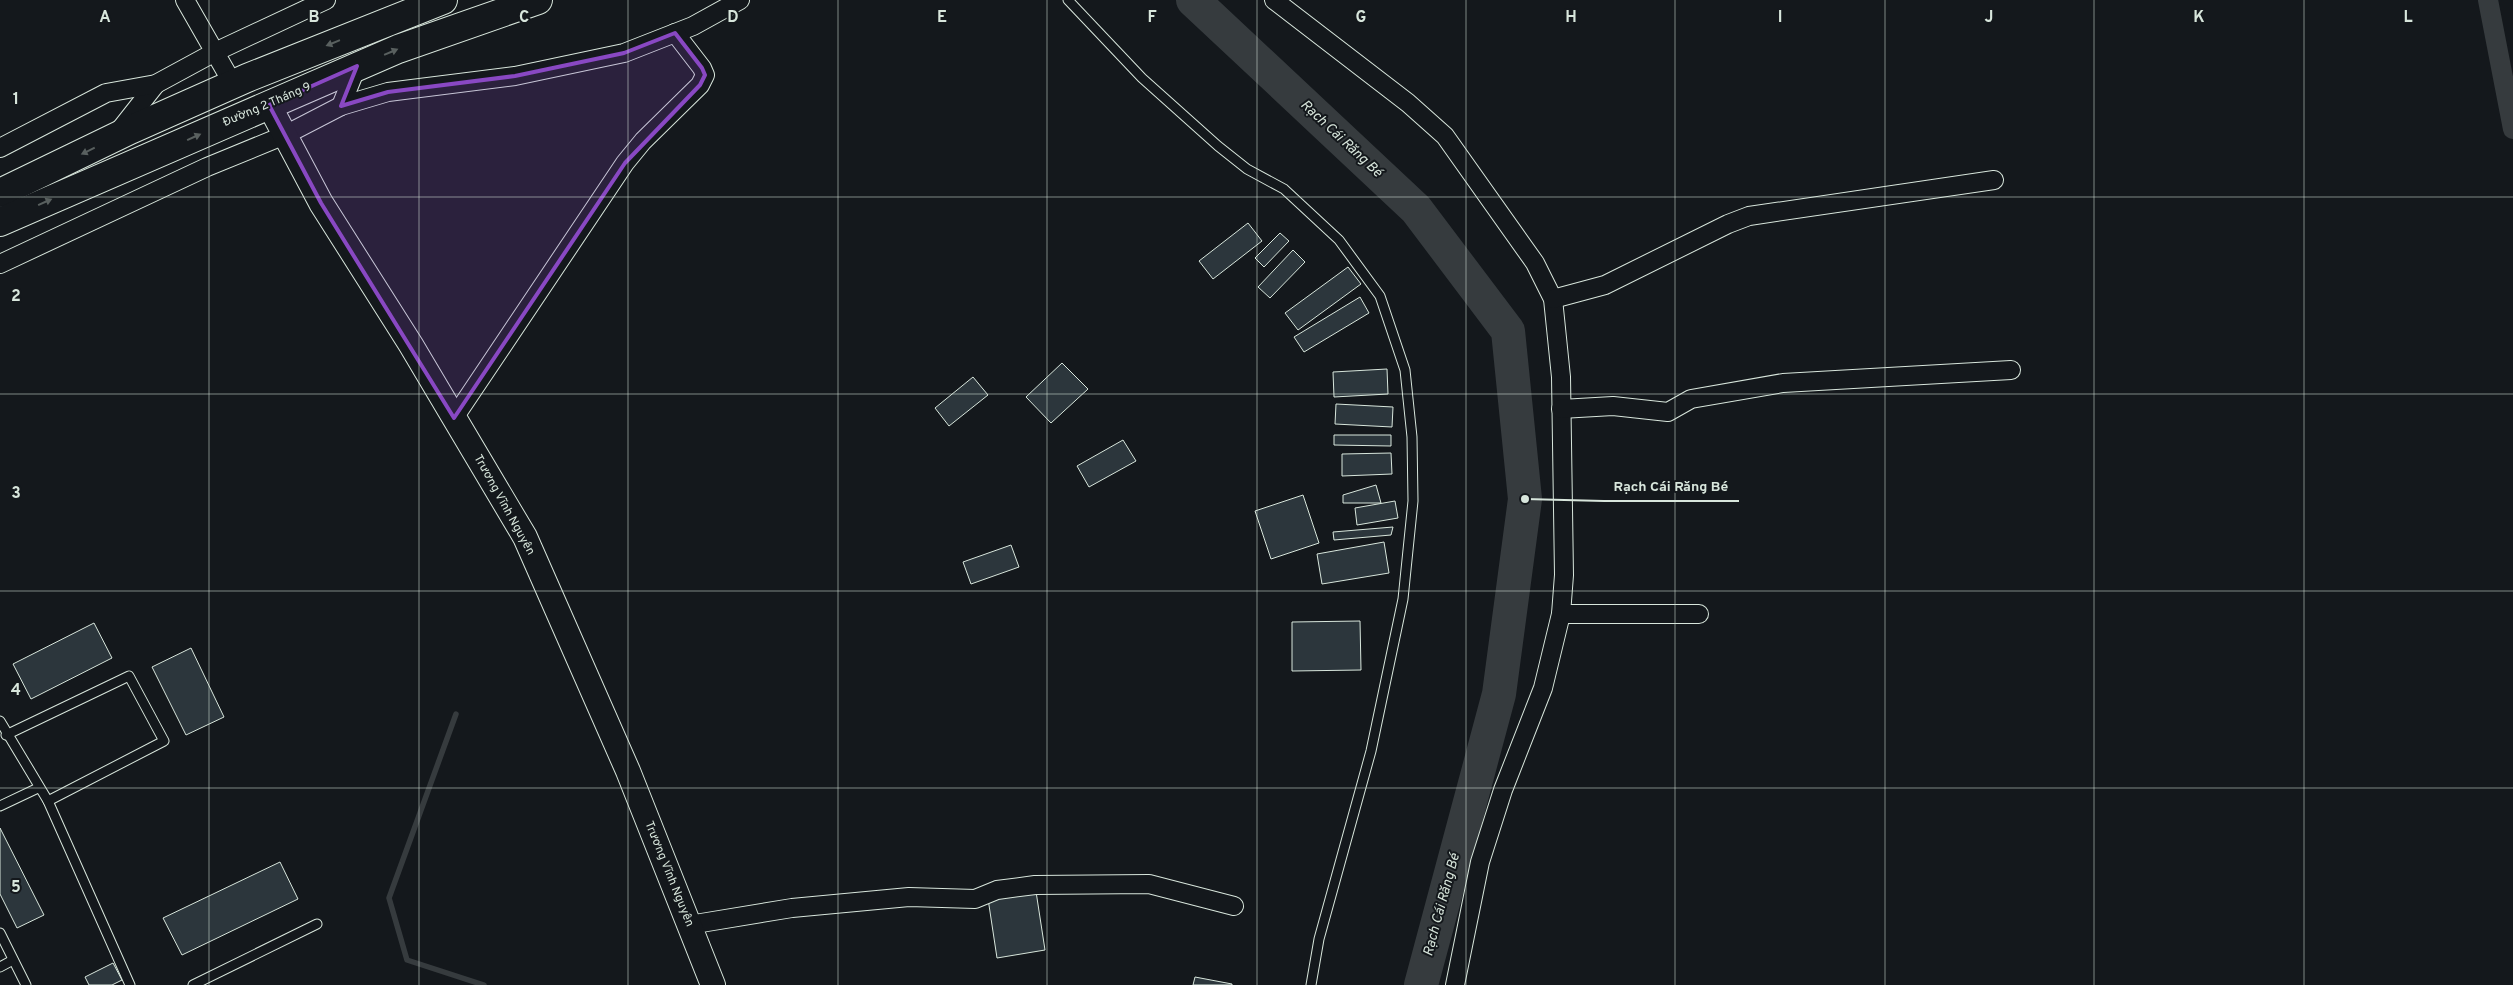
<svg xmlns="http://www.w3.org/2000/svg" width="2513" height="985" viewBox="0 0 2513 985" font-family="Overpass,sans-serif">
  <style>
    .lines { fill: none; stroke-linecap: round; stroke-linejoin: round }
    .stream { stroke: #363b3e; stroke-width: 5.5 }
    .canal { stroke: #363b3e; stroke-width: 20 }
    .river { stroke: #363b3e; stroke-width: 34 }
    .building { fill: #2c363c; stroke: #d8e6dc }
    .lane-casing { stroke: #d8e6dc; stroke-width: 11 }
    .street-casing { stroke: #d8e6dc; stroke-width: 20 }
    .secondary-casing { stroke: #d8e6dc; stroke-width: 26 }
    .highway-casing { stroke: #d8e6dc; stroke-width: 30 }
    .lane { stroke: #14181c; stroke-width: 9 }
    .street { stroke: #14181c; stroke-width: 18 }
    .secondary { stroke: #14181c; stroke-width: 24 }
    .highway { stroke: #14181c; stroke-width: 28 }
    .oneway { fill: #59605f }
    .marked { fill: #8948c3; fill-opacity: 0.2; stroke: #8948c3; stroke-width: 4; stroke-linejoin: round }
    .grid { fill: none; stroke: #d8e6dc; stroke-width: 1; stroke-opacity: 0.55 }
    .labels { text-anchor: middle; dominant-baseline: central; stroke-width: 4; stroke-linejoin: round; paint-order: stroke }
    .street-label { font-size: 12px; fill: #d8e6dc; stroke: #14181c }
    .water-label { font-size: 14px; font-style: italic; fill: #d8e6dc; stroke: #14181c }
    .grid-label { font-size: 16px; text-anchor: middle; font-weight: bold; fill: #d8e6dc; stroke: #14181c; stroke-width: 4; stroke-linejoin: round; paint-order: stroke }
    .leader { fill: none; stroke: #d8e6dc; stroke-width: 2 }
    .callout-dot { fill: #d8e6dc; stroke: #14181c; stroke-width: 2 }
    .callout-label { font-size: 14px; text-anchor: middle; font-weight: bold; fill: #d8e6dc; stroke: #14181c; stroke-width: 4; stroke-linejoin: round; paint-order: stroke }
  </style>
  <rect width="100%" height="100%" fill="#14181c"/>
  <g class="lines">
    <!-- stream -->
    <path class="stream" d="M456 714 389 898 407 960 484 985"/>
    <!-- canal -->
    <path class="canal" d="M2488 0 2513 129"/>
    <!-- river -->
    <path class="river" d="M1193 0 1416 209 1508 331 1525 499 1499 694 1421 985"/>
  </g>
  <!-- building -->
  <g class="building">
    <path d="M1248 223 1262 241 1213 279 1199 261Z"/>
    <path d="M1280 233 1289 241 1264 267 1255 258Z"/>
    <path d="M1293 250 1305 262 1270 298 1258 287Z"/>
    <path d="M1348 267 1361 284 1298 330 1285 313Z"/>
    <path d="M1360 297 1369 313 1304 352 1294 337Z"/>
    <path d="M1062 363 1088 389 1051 423 1026 397Z"/>
    <path d="M1387 369 1388 394 1334 397 1333 372Z"/>
    <path d="M973 377 988 395 949 426 935 408Z"/>
    <path d="M1336 404 1393 407 1392 427 1335 424Z"/>
    <path d="M1334 435H1391V446L1334 445Z"/>
    <path d="M1123 440 1136 461 1089 487 1077 466Z"/>
    <path d="M1391 453 1392 474 1342 476V454Z"/>
    <path d="M1376 485 1381 503H1343V495Z"/>
    <path d="M1303 495 1319 543 1271 559 1255 511Z"/>
    <path d="M1395 501 1398 518 1357 525 1355 508Z"/>
    <path d="M1393 527 1391 535 1334 540 1333 532Z"/>
    <path d="M1384 542 1389 573 1322 584 1317 554Z"/>
    <path d="M1011 545 1019 567 971 584 963 562Z"/>
    <path d="M1360 621 1361 670 1292 671V622Z"/>
    <path d="M94 623 112 658 31 699 13 664Z"/>
    <path d="M191 648 224 717 186 735 152 667Z"/>
    <path d="M0 828 44 915 17 928 0 894Z"/>
    <path d="M280 862 298 899 182 955 163 918Z"/>
    <path d="M1035 885 1045 950 997 958 987 892Z"/>
    <path d="M113 963 122 980 112 985H89L85 977Z"/>
    <path d="M1195 977 1232 984V985H1193Z"/>
  </g>
  <g class="lines">
    <!-- lane casing -->
    <g class="lane-casing">
      <g id="lane">
        <path d="M1068 0 1142 78 1218 146 1247 169 1284 189 1339 240 1380 296 1405 370 1412 437 1413 501 1403 599 1371 751 1319 939 1311 985"/>
        <path d="M0 721 48 801 130 985"/>
        <path d="M6 735 129 676 164 741 48 801"/>
        <path d="M0 806 38 788"/>
        <path d="M0 933 26 985"/>
        <path d="M0 967 13 960"/>
        <path d="M193 985 317 924"/>
      </g>
    </g>
    <!-- street casing -->
    <g class="street-casing">
      <g id="street">
        <path d="M185 0 233 84"/>
        <path d="M1274 0 1408 103 1445 136 1535 263 1553 299 1561 377 1564 575 1561 614 1543 688 1503 790 1480 862 1455 985"/>
        <path d="M341 106 357 66"/>
        <path d="M119 131 156 84"/>
        <path d="M0 148 106 93 156 84 215 52 326 0"/>
        <path d="M0 264 207 167 285 135 341 106 388 92 515 76 624 53 693 26 740 0"/>
        <path d="M1553 299 1605 285 1728 224 1749 216 1994 180"/>
        <path d="M1561 409 1613 406 1668 412 1691 399 1783 383 2011 370"/>
        <path d="M454 418 625 163 643 141 700 85 705 75 702 68 675 33"/>
        <path d="M1561 614H1699"/>
        <path d="M689 925 792 908 909 897 975 899 997 890 1035 885 1149 884 1234 906"/>
      </g>
    </g>
    <!-- secondary casing -->
    <g class="secondary-casing">
      <path id="secondary" d="M269 105 321 203 411 345 525 537 628 771 713 985"/>
    </g>
    <!-- highway casing -->
    <g class="highway-casing">
      <g id="highway">
        <path d="M0 193 130 130 247 78 443 0"/>
        <path d="M0 222 398 49 538 0"/>
      </g>
    </g>
    <!-- lane -->
    <use href="#lane" class="lane"/>
    <!-- street -->
    <use href="#street" class="street"/>
    <!-- secondary -->
    <use href="#secondary" class="secondary"/>
    <!-- highway -->
    <use href="#highway" class="highway"/>
  </g>
  <!-- one-way arrows -->
  <defs><path id="oneway-solid" d="M-6-.8H1V-3.2L6.5 0L1 3.2V.8H-6Z" transform="scale(1.25)"/></defs>
  <g class="oneway">
    <use href="#oneway-solid" transform="translate(333 43) rotate(158)"/>
    <use href="#oneway-solid" transform="translate(391 52) rotate(-23)"/>
    <use href="#oneway-solid" transform="translate(194 137) rotate(-24)"/>
    <use href="#oneway-solid" transform="translate(88 151) rotate(154)"/>
    <use href="#oneway-solid" transform="translate(45 202) rotate(-24)"/>
  </g>
  <!-- marked area -->
  <path class="marked" d="M675 33 702 68 705 75 700 85 625 163 454 418 321 203 269 105 357 66 341 106 388 92 515 76 624 53Z"/>
  <!-- grid -->
  <path class="grid" d="M209 0V985M419 0V985M628 0V985M838 0V985M1047 0V985M1257 0V985M1466 0V985M1675 0V985M1885 0V985M2094 0V985M2304 0V985M0 197H2513M0 394H2513M0 591H2513M0 788H2513"/>
  <g class="labels">
    <!-- street labels -->
    <g class="street-label">
      <text transform="translate(267 105) rotate(-23)">Đường 2 Tháng 9</text>
      <text transform="translate(504 505) rotate(61)">Trương Vĩnh Nguyên</text>
      <text transform="translate(669 874) rotate(68)">Trương Vĩnh Nguyên</text>
    </g>
    <!-- water labels -->
    <g class="water-label">
      <text transform="translate(1341 139) rotate(43)">Rạch Cái Răng Bé</text>
      <text transform="translate(1442 905) rotate(-75)">Rạch Cái Răng Bé</text>
    </g>
  </g>
  <g class="grid-label">
    <text x="105" y="22">A</text>
    <text x="314" y="22">B</text>
    <text x="524" y="22">C</text>
    <text x="733" y="22">D</text>
    <text x="942" y="22">E</text>
    <text x="1152" y="22">F</text>
    <text x="1361" y="22">G</text>
    <text x="1571" y="22">H</text>
    <text x="1780" y="22">I</text>
    <text x="1989" y="22">J</text>
    <text x="2199" y="22">K</text>
    <text x="2408" y="22">L</text>
    <text x="16" y="104">1</text>
    <text x="16" y="301">2</text>
    <text x="16" y="498">3</text>
    <text x="16" y="695">4</text>
    <text x="16" y="892">5</text>
  </g>
  <!-- callouts -->
  <path class="leader" d="M1525 499L1604 501H1739"/>
  <circle class="callout-dot" cx="1525" cy="499" r="5"/>
  <g class="callout-label">
    <text x="1671" y="491">Rạch Cái Răng Bé</text>
  </g>
</svg>
